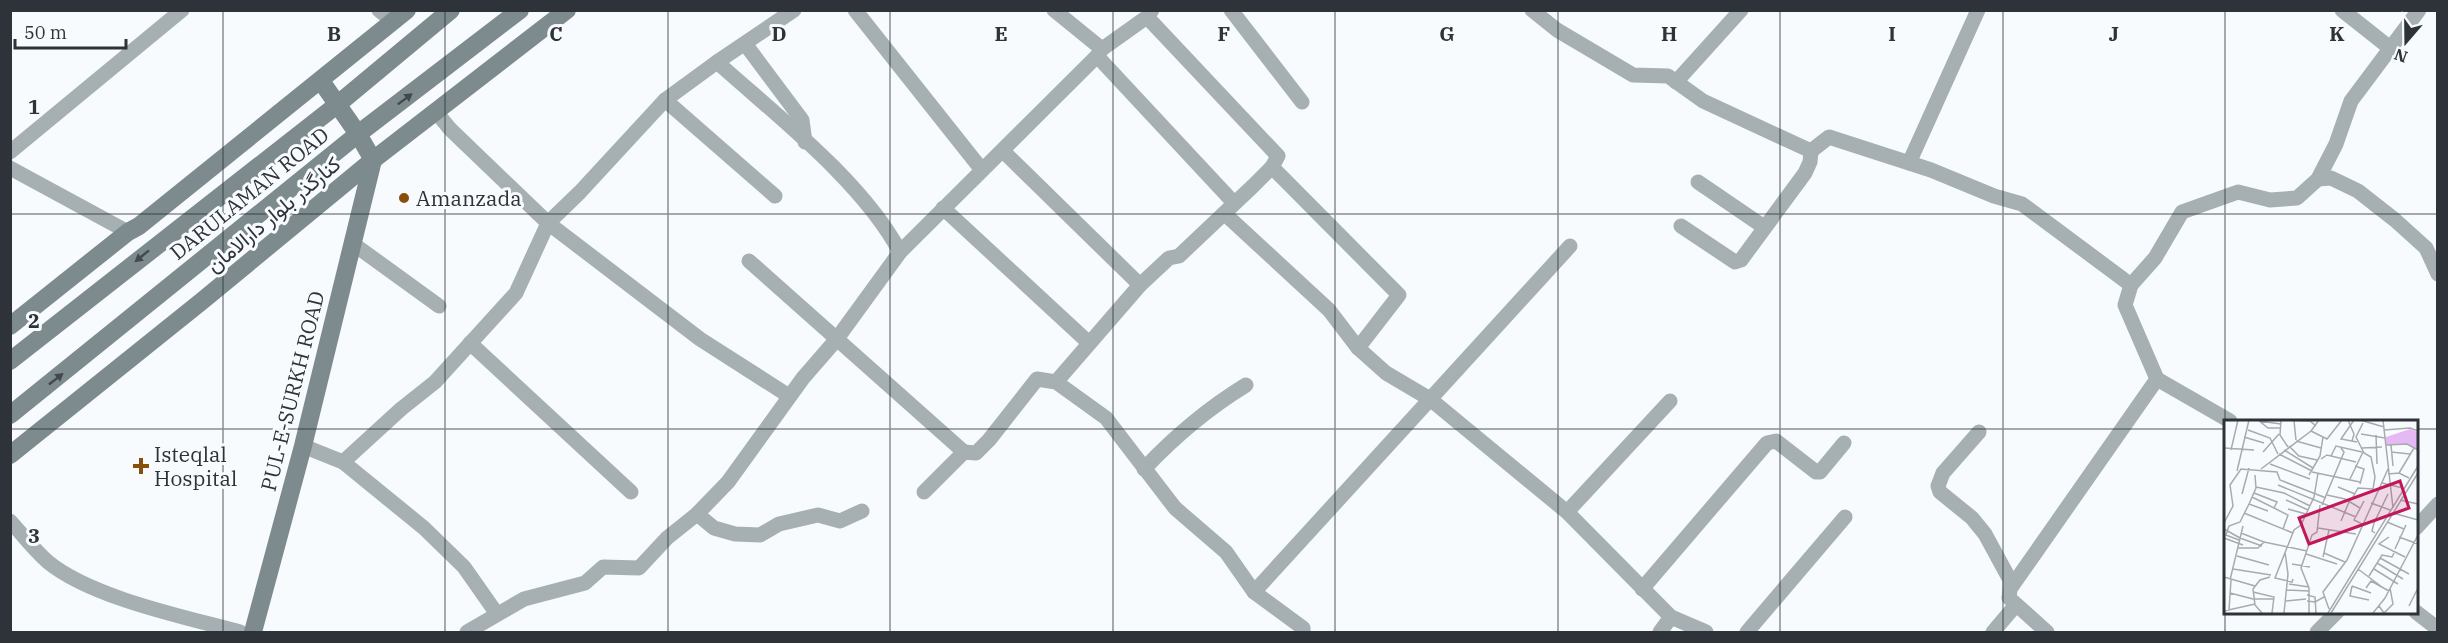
<svg xmlns="http://www.w3.org/2000/svg" width="2448" height="643" viewBox="0 0 2448 643" font-family="'IBM Plex Serif',Vazirmatn,serif">
  <style>
    .lines { fill: none; stroke-linecap: round; stroke-linejoin: round }
    .street { stroke: #a6b0b2; stroke-width: 15 }
    .secondary { stroke: #7d8b8e; stroke-width: 18 }
    .oneway { fill: #41494e }
    .grid { fill: none; stroke: #2d3338; stroke-width: 1.5; stroke-opacity: 0.55 }
    .poi-dot { fill: #894e07; stroke: #f8fbfe; stroke-width: 2 }
    .labels { text-anchor: middle; dominant-baseline: central; stroke-width: 6; stroke-linejoin: round; paint-order: stroke }
    .street-label { font-size: 21px; fill: #2d3338; stroke: #f8fbfe }
    .poi-label { font-size: 21px; fill: #2d3338; stroke: #f8fbfe; text-anchor: start }
    .inset-road { fill: none; stroke: #a7abaf; stroke-width: 1.5 }
    .view { fill: #c2185b; fill-opacity: 0.15; stroke: #c2185b; stroke-width: 3 }
    .inset-edge { fill: none; stroke: #2d3338; stroke-width: 3 }
    .grid-label { font-size: 20px; text-anchor: middle; font-weight: bold; fill: #2d3338; stroke: #f8fbfe; stroke-width: 6; stroke-linejoin: round; paint-order: stroke }
  </style>
  <rect width="100%" height="100%" fill="#f8fbfe"/>
  <g class="lines">
    <!-- street -->
    <g class="street">
      <path d="M379 10 393 21"/>
      <path d="M855 10 982 170"/>
      <path d="M1054 10 1102 49"/>
      <path d="M1231 10 1302 102"/>
      <path d="M1532 10 1557 30 1633 75 1668 76 1703 101 1811 151 1829 137 1931 170 1994 196 2022 204 2131 285"/>
      <path d="M2342 10 2390 48"/>
      <path d="M746 45 802 120 805 142"/>
      <path d="M1097 56 1234 203"/>
      <path d="M717 62C777 116 862 181 900 252"/>
      <path d="M1676 82 1741 10"/>
      <path d="M665 100 775 196"/>
      <path d="M436 112 450 129 548 223 700 339 789 396"/>
      <path d="M1003 151 1140 285"/>
      <path d="M10 152 182 10"/>
      <path d="M1909 163 1978 10"/>
      <path d="M1272 167 1399 295 1358 348"/>
      <path d="M10 168 128 232"/>
      <path d="M2318 179 2331 178 2358 191 2395 220 2426 248 2438 274"/>
      <path d="M1698 182 1764 227"/>
      <path d="M943 208 1089 343"/>
      <path d="M1225 214 1329 310 1358 348 1386 373 1430 399 1567 512 1671 617 1706 632"/>
      <path d="M1681 226 1735 262 1741 260 1805 173 1810 162 1811 151"/>
      <path d="M352 243 439 306"/>
      <path d="M749 261 964 452"/>
      <path d="M470 343 631 492"/>
      <path d="M2157 379 2230 421"/>
      <path d="M1056 382 1140 285 1169 258 1179 256 1253 186 1272 167 1278 156 1147 17"/>
      <path d="M1979 432 1943 473 1938 486 1940 492 1972 518 1985 534 2010 580V589"/>
      <path d="M303 446 343 462 424 528 464 567 497 614"/>
      <path d="M343 462 401 409 435 382 516 293 548 223 580 192 665 100 717 62 794 10"/>
      <path d="M1144 469C1175 436 1207 409 1246 385"/>
      <path d="M924 492 964 452 976 453 989 440 1037 379 1056 382 1106 418 1175 508 1226 552 1254 592 1303 628V632"/>
      <path d="M1567 512 1670 401"/>
      <path d="M697 514 714 528 735 534 760 535 779 524 818 515 840 521 862 511"/>
      <path d="M10 521C22 534 35 551 48 562 92 598 185 617 240 632"/>
      <path d="M2416 528 2438 504"/>
      <path d="M1642 589 1767 443 1776 441 1816 472H1820L1844 443"/>
      <path d="M1254 592 1570 246"/>
      <path d="M2416 612 2438 629"/>
      <path d="M467 632 524 599 585 583 603 567 639 568 667 538 697 514 728 482 803 378 836 340 900 252 1097 56 1102 49 1147 17 1152 10"/>
      <path d="M1660 632 1671 617"/>
      <path d="M1747 632 1845 517"/>
      <path d="M1993 632 2015 606"/>
      <path d="M2047 632 2009 598 2010 589 2157 379 2125 305 2131 285 2155 258 2182 212 2238 192 2270 200 2297 198 2318 179 2336 144 2351 101 2419 10"/>
      <path d="M2317 632 2337 612"/>
    </g>
    <!-- secondary -->
    <g class="secondary">
      <path d="M10 326 128 232 139 226 407 10"/>
      <path d="M10 361 338 104 451 10"/>
      <path d="M10 415 358 134 520 10"/>
      <path d="M10 455 202 301 373 160 567 10"/>
      <path d="M253 632 303 446 373 160 358 134 321 81"/>
    </g>
  </g>
  <!-- one-way arrows -->
  <defs><path id="oneway-solid" d="M-6-.8H1V-3.2L6.5 0L1 3.2V.8H-6Z" transform="scale(1.5)"/></defs>
  <g class="oneway">
    <use href="#oneway-solid" transform="translate(405 99) rotate(-37)"/>
    <use href="#oneway-solid" transform="translate(142 256) rotate(141)"/>
    <use href="#oneway-solid" transform="translate(56 379) rotate(-38)"/>
  </g>
  <!-- grid -->
  <path class="grid" d="M223 10V632M445 10V632M668 10V632M890 10V632M1113 10V632M1335 10V632M1558 10V632M1780 10V632M2003 10V632M2225 10V632M10 214H2438M10 429H2226M2416 429H2438"/>
  <!-- markers -->
  <g class="poi-dot">
    <circle cx="404" cy="198" r="6"/>
    <path d="M138 457h6v6h6v6h-6v6h-6v-6h-6v-6h6z"/>
  </g>
  <g class="labels">
    <!-- street labels -->
    <g class="street-label">
      <text transform="translate(249 193) rotate(-39)">DARULAMAN ROAD</text>
      <text transform="translate(273 214) rotate(-40)">کنارگذر بلوار دارالامان</text>
      <text transform="translate(292 391) rotate(-76)">PUL-E-SURKH ROAD</text>
    </g>
    <!-- poi labels -->
    <g class="poi-label">
      <text x="416" y="198">Amanzada</text>
      <text x="154" y="454">Isteqlal<tspan x="154" dy="24">Hospital</tspan></text>
    </g>
  </g>
  <!-- overview -->
  <g transform="translate(2224 420)">
    <rect width="194" height="194" fill="#f8fbfe"/>
    <path d="M186 9 193 12V30L183 24H162V17Z" fill="#e5baf4"/>
    <path class="inset-road" d="M34 0 44 8H57M57 0 56 15 64 27M64 0 86 1 92 6M124 0 130 14 128 21M130 0 117 19 133 22M136 0 160 7M159 0 169 88M35 1 57 4M70 1 72 20M24 10 46 18 54 34M160 10 186 8 194 11M87 11 103 19 118 0M137 14 161 18M152 15 153 44M20 17 40 23M72 21 97 28M162 25 183 24 194 30M167 25 169 46M65 26 75 36 93 40M0 28 30 30M138 28 158 27M7 30 14 0M60 30 89 48M39 32 55 14M167 32 186 34M55 34 88 51M107 36 112 26 138 32M97 39 103 35 132 42M46 44 86 59M131 46 140 49 136 64M37 49 87 11 95 0M13 51 25 0M88 52 136 62M175 53 190 28M164 54 175 53 185 58M85 55 96 36 99 17M126 59 139 32M158 63 179 68M54 65 132 97M32 67 60 73 86 86M114 67 131 74M30 73 53 82 50 88M18 74 25 48M103 75 121 79 136 88M28 77 64 95 59 109M129 77 134 68 149 69 151 57 147 37 140 33 132 17 139 3M62 80 84 90M176 80 194 84M147 83 166 90M25 84 44 91M98 85 120 32 117 28M64 89 82 94M20 93 69 113M169 93 194 100M117 101 125 82M163 102 180 109M0 103 9 86 6 65 17 49 53 52 56 60 102 78M138 104 130 100 140 81M94 108 132 114M0 109 16 118M151 113 148 111 150 103 164 74M165 117 155 124 181 137M175 117 194 124M0 118 19 125M16 118 38 126M15 120 2 115 5 106 16 102 25 84 32 68 31 55M40 122 83 131M14 128H34L40 122 17 113M171 129 182 105M100 133 121 142M82 134 113 144M13 136 45 145M99 137 105 110M156 138 185 154M153 143 179 159M68 144 86 147M9 149 47 155M134 149 158 167M150 149 174 164M145 156 158 135 168 137 170 133M0 157 31 166M69 159 68 162 51 158 70 110 77 105 90 77 94 53M6 160 19 106M65 164 85 167M128 166 126 176 145 180M128 166 147 173M142 168 147 161 165 171M63 170 85 171M29 172 50 177 48 193M6 173 29 179H50M83 175 91 177 92 193M62 181 82 179M83 181 91 182 100 177M155 186 160 193 169 184 166 168M185 186 194 168M105 189 99 172 123 140 164 49M5 190 7 160M0 191 31 184M38 193 31 185 29 169 36 160 46 157M60 193 64 154 61 132M85 193V168L77 148 88 115 93 112 96 85M104 193 194 46M107 193 194 53M149 193 161 178 194 115"/>
    <path class="view" d="M176 61 185 88 85 124 75 98Z"/>
    <rect width="194" height="194" class="inset-edge"/>
  </g>
  <g class="grid-label">
    <text x="334" y="41">B</text>
    <text x="556" y="41">C</text>
    <text x="779" y="41">D</text>
    <text x="1001" y="41">E</text>
    <text x="1224" y="41">F</text>
    <text x="1447" y="41">G</text>
    <text x="1669" y="41">H</text>
    <text x="1892" y="41">I</text>
    <text x="2114" y="41">J</text>
    <text x="2337" y="41">K</text>
    <text x="34" y="114">1</text>
    <text x="34" y="328">2</text>
    <text x="34" y="543">3</text>
  </g>
  <!-- border -->
  <rect width="2448" height="643" fill="none" stroke="#2d3338" stroke-width="24"/>
  <!-- north arrow -->
  <g transform="translate(2406 42) rotate(200)" stroke="#f8fbfe" stroke-width="4.5" paint-order="stroke">
  <path d="M0-4.5L10 22L0 15L-10 22Z" fill="#2d3338"/>
  <text y="-9" font-size="16" font-weight="bold" text-anchor="middle" fill="#2d3338">N</text>
  </g>
  <!-- scale -->
  <path d="M15 39v9h111v-9" fill="none" stroke="#2d3338" stroke-width="3"/>
  <text x="24" y="39" font-size="18" fill="#2d3338" stroke="#f8fbfe" stroke-width="4.5" paint-order="stroke">50 m</text>
</svg>
